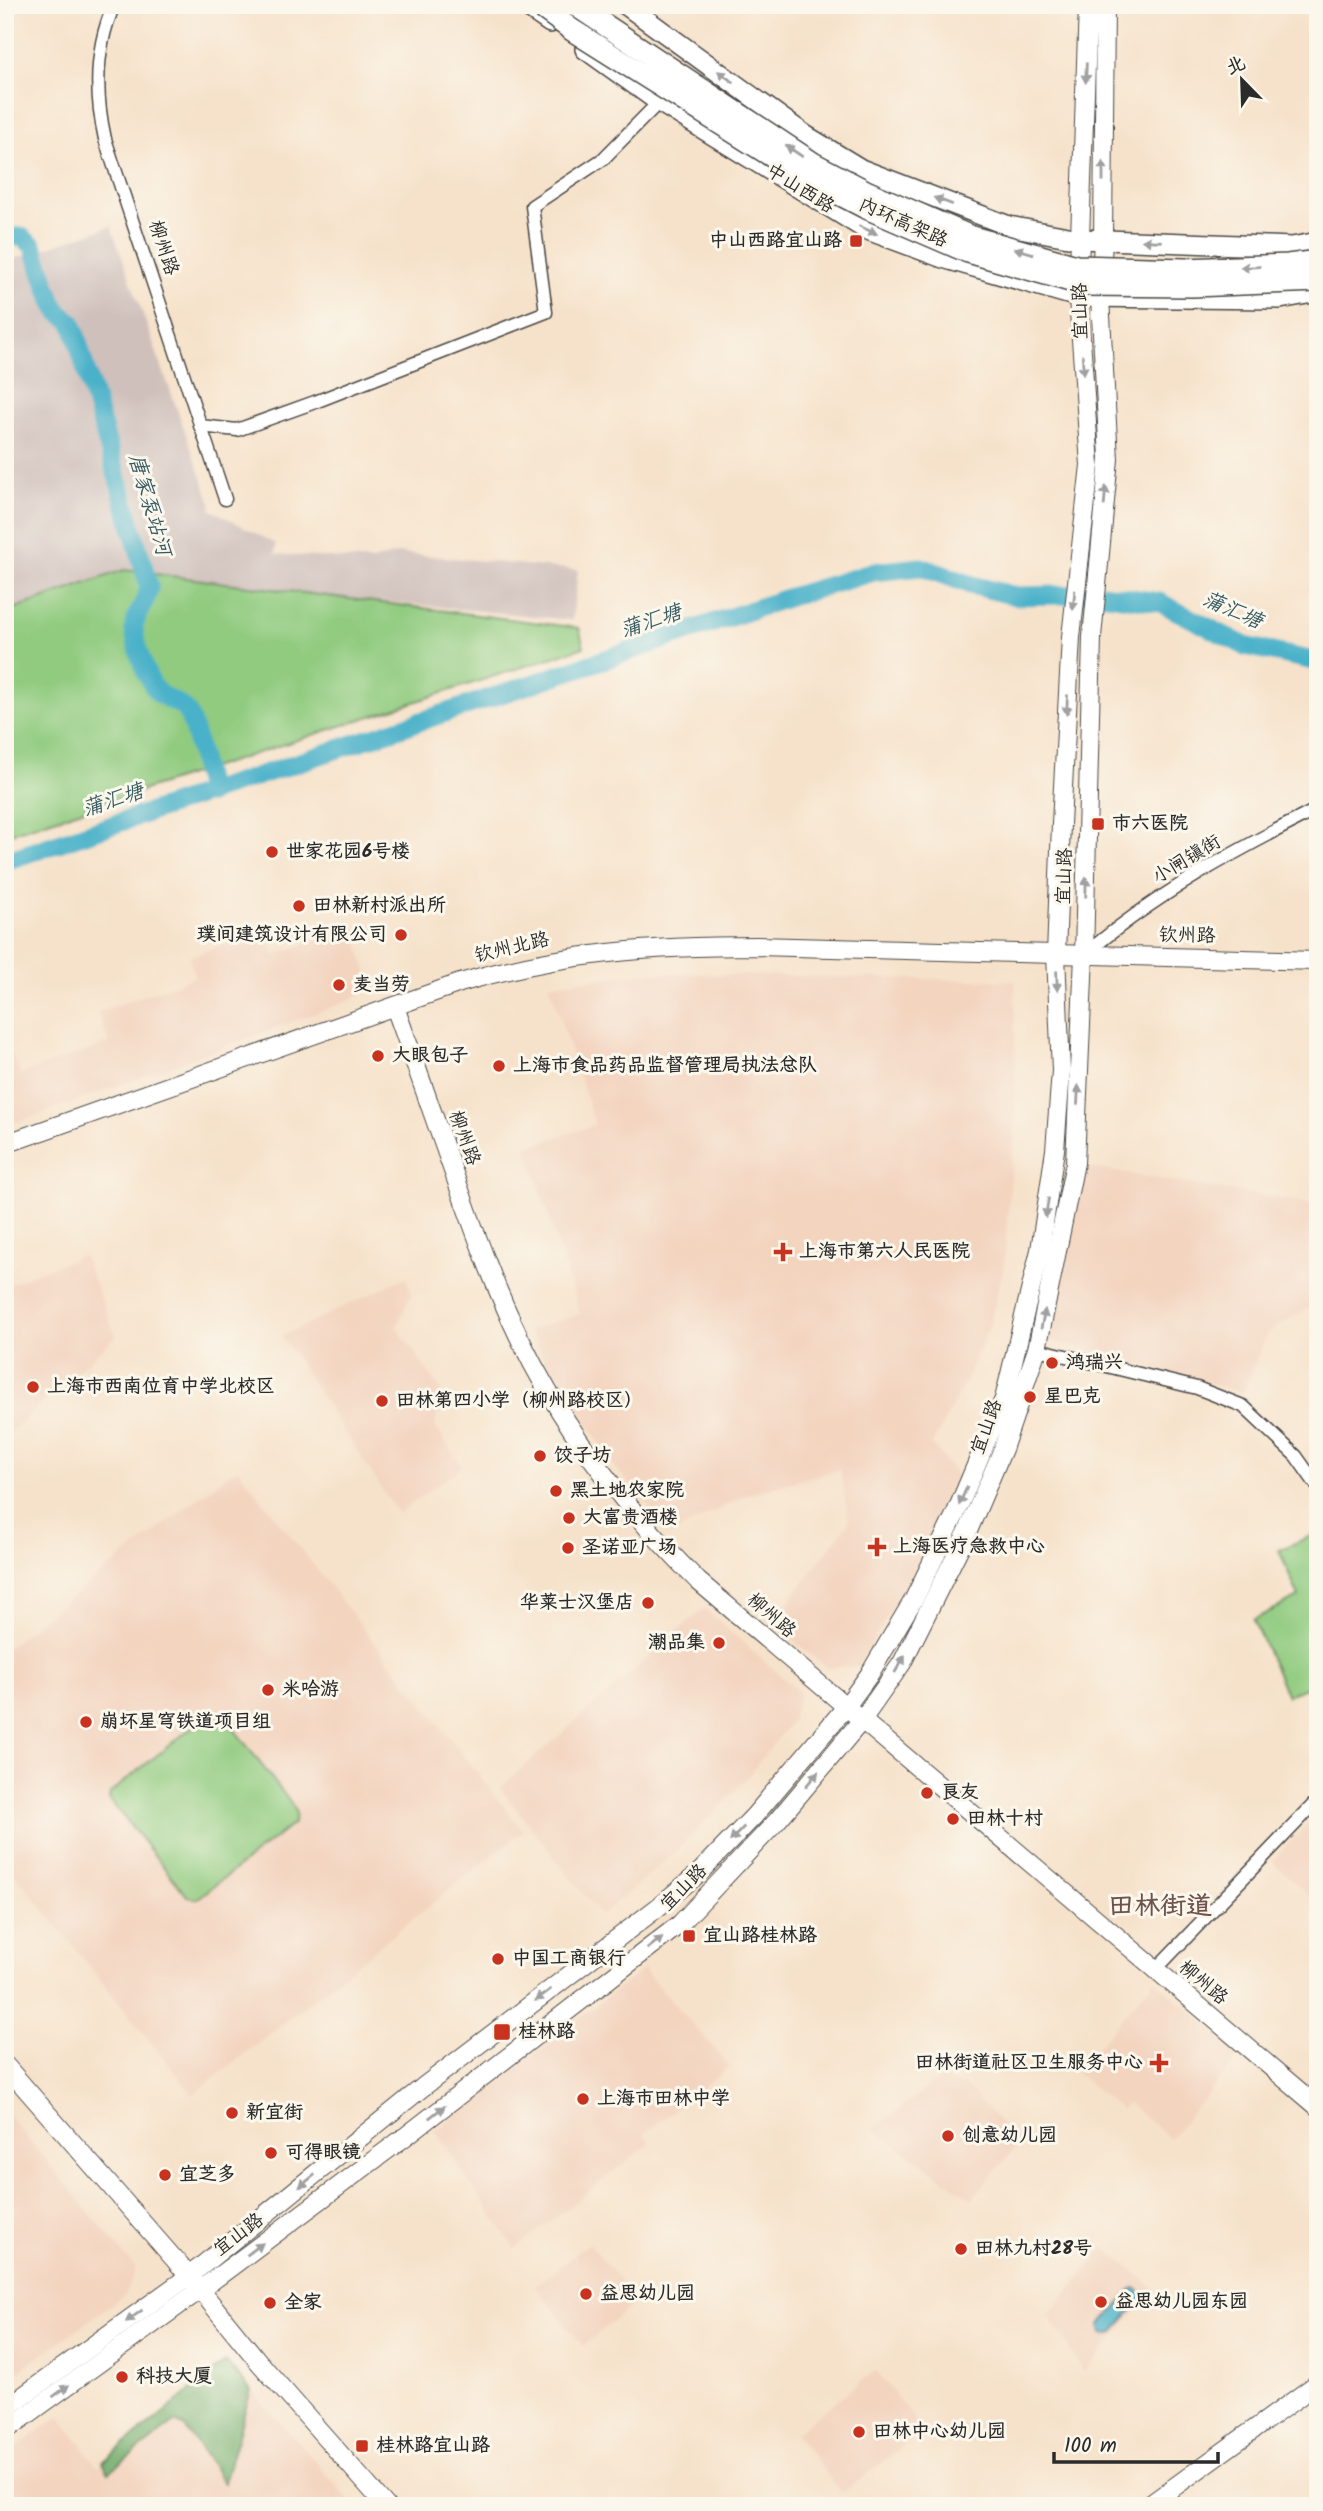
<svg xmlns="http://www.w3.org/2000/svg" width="1323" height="2511" viewBox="0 0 1323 2511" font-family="Kalam,'LXGW WenKai TC',sans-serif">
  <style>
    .built { fill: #f3d4bf }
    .industrial { fill: #cfc0bb }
    .green { fill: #90cb7f; stroke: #5e7b55; stroke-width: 2 }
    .forest { fill: #74af6e; stroke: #506d4c; stroke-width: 2 }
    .water { fill: #4ab1c9; stroke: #3a6e7a; stroke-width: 2 }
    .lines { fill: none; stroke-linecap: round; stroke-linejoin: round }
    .river { stroke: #4ab1c9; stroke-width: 19 }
    .street-casing { stroke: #494643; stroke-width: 15 }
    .secondary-casing { stroke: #494643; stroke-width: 20 }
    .primary-casing { stroke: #494643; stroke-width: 22 }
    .street { stroke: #fff; stroke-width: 12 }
    .secondary { stroke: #fff; stroke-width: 18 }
    .primary { stroke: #fff; stroke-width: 19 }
    .highway-bridge-casing { stroke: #494643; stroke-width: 24; stroke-linecap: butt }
    .highway-bridge { stroke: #fff; stroke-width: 21 }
    .oneway { fill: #a0a0a0 }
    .poi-dot { fill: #c8321e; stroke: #fbf7ec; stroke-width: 2.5 }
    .labels { text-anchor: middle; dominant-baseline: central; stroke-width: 6; stroke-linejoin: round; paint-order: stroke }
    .street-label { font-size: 19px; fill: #2b2b2b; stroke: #fbf7ec }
    .poi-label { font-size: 19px; font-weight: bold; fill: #2b2b2b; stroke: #fbf7ec; text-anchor: start }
    .water-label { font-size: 21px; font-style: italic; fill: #365a62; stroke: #fbf7ec }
    .district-label { font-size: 26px; font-weight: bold; fill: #6e534d; stroke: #fbf7ec }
  </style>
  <rect width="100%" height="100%" fill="#fbf7ec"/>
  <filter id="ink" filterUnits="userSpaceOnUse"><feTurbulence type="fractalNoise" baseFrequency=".0143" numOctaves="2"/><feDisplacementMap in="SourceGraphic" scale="14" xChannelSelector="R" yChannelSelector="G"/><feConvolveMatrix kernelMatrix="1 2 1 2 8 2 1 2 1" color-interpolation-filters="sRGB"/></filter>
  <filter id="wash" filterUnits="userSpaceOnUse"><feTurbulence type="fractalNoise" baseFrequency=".00686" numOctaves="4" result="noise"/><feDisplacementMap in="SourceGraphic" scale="28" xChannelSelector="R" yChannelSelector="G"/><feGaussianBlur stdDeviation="1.57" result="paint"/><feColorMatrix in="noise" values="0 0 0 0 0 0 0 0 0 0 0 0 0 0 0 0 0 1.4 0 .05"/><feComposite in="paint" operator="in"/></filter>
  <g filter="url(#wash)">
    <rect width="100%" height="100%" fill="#f6e2ca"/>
    <!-- built -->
    <g class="built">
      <path d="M265 929 274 955 341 931 355 934 368 974 362 992 354 999 5 1127V1043H7L21 1074 109 1043 98 1012 195 977 189 957Z"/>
      <path d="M652 973 1015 981V1122L1004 1265 990 1324 966 1380 932 1444 960 1479 946 1497 913 1572 859 1666 828 1668 772 1624 849 1522 840 1469 748 1494 672 1534 620 1473 549 1368 529 1330 580 1314 527 1147 595 1125 549 984Z"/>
      <path d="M1086 1167 1318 1205V1303L1267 1333 1243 1393 1050 1340Z"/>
      <path d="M83 1255 116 1336 5 1437V1286Z"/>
      <path d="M406 1277 412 1294 396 1327 441 1390 435 1426 462 1466 398 1514 282 1336Z"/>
      <path d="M237 1468 523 1831 193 2095 5 1861V1649Z"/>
      <path d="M704 1608 800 1693 792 1720 742 1784 676 1851 601 1916 500 1788Z"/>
      <path d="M1318 1812V1904L1272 1861Z"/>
      <path d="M643 1969 730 2066 644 2134 650 2143 515 2249 435 2131Z"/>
      <path d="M1154 1980 1241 2053 1170 2139 1128 2103 1121 2110 1076 2073Z"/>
      <path d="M940 2078 968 2088 1019 2143 972 2199 873 2129Z"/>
      <path d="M5 2111 136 2269 126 2294 5 2381Z"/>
      <path d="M589 2243 637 2302 583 2346 535 2286Z"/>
      <path d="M1105 2248 1155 2289 1084 2372 1048 2315Z"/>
      <path d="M226 2362 355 2506H5V2455L60 2416 98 2467Z"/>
      <path d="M876 2370 923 2431 842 2493 795 2433Z"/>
    </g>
    <!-- industrial -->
    <path class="industrial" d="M111 226 212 506 210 509 276 544 275 554 372 561 399 553 578 570 572 620 125 576 5 617V262Z"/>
    <!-- green -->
    <g class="green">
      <path d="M124 570 579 628 584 647 5 835V612Z"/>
      <path d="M1318 1533V1682L1287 1696 1253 1620 1299 1597 1279 1550Z"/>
      <path d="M212 1711 221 1712 293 1806 296 1813 294 1823 197 1899 188 1897 109 1799 110 1793Z"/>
    </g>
    <!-- forest -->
    <path class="forest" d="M226 2362 251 2390 224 2483 185 2427 175 2422 109 2472 103 2462Z"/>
    <!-- water -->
    <path class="water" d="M1135 2288 1143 2294V2298L1113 2332 1106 2334 1102 2332 1100 2326 1132 2289Z"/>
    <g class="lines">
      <!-- river -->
      <g class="river">
        <path d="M8 237H22L33 246 53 303 60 313 72 322 149 586C148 604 133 614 134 630 136 647 147 683 160 694 170 702 183 702 189 716 199 740 202 769 209 794"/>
        <path d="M5 861 790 597 874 572 921 567 975 586 1016 596 1101 594 1159 602 1245 646 1318 662"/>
      </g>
    </g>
  </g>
  <g filter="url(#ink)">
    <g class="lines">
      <!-- street casing -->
      <g class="street-casing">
        <g id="street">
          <path d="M114 5C95 48 95 95 105 139L225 499"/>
          <path d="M200 426 237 430 315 402 546 312 532 206 603 159 659 102"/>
          <path d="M1084 955C1154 895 1236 850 1318 809"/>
          <path d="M1037 1349 1197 1388 1243 1406 1296 1456 1318 1487"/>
          <path d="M1155 1970 1318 1800"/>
        </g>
      </g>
      <!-- secondary casing -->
      <g class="secondary-casing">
        <g id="secondary">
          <path d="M395 1007C416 1065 436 1123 457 1182 476 1235 495 1288 520 1339 564 1430 626 1510 698 1581L1318 2107"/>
          <path d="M5 1144 460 983C557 953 655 946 757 946L1318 961"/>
          <path d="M5 2065 189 2276 258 2361 386 2506"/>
          <path d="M5 2409 189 2276 423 2087 657 1908 699 1873 754 1816 845 1708 869 1675 914 1599 955 1515 1004 1399 1040 1250 1055 1150 1061 1071 1056 955 1061 824 1071 637 1090 465 1078 297 1088 5"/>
          <path d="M5 2431 200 2290 406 2136 680 1924 777 1821 862 1720 902 1663 968 1531 1003 1449 1037 1349 1075 1163 1084 955 1092 637 1109 459 1100 298 1103 240 1105 5"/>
          <path d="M1148 2506 1318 2383"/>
        </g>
      </g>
      <!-- primary casing -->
      <g class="primary-casing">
        <g id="primary">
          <path d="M524 5 550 23"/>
          <path d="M626 5 805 135 861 169 1009 226 1079 239 1292 247 1318 242"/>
          <path d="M585 49 659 102 865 229 943 258 1078 297 1280 299 1318 292"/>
        </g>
      </g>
      <!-- street -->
      <use href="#street" class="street"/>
      <!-- secondary -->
      <use href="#secondary" class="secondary"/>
      <!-- primary -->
      <use href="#primary" class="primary"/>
      <!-- highway-bridge casing -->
      <g class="highway-bridge-casing">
        <g id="highway-bridge">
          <path d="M538 5 572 30 800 174 864 207 968 252 1084 285 1193 286 1318 281"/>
          <path d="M575 5 813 163 868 192 969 236 1077 266 1185 269 1288 265 1318 261"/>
        </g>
      </g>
      <!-- highway-bridge -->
      <use href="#highway-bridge" class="highway-bridge"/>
    </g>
    <!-- one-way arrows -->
    <defs><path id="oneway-solid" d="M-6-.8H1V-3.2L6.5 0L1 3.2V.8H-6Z" transform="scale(1.75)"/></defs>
    <g class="oneway">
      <use href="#oneway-solid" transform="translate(1086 73) rotate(92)"/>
      <use href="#oneway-solid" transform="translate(726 77) rotate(-144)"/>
      <use href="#oneway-solid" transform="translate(794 151) rotate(-146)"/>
      <use href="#oneway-solid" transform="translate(1103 171) rotate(-90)"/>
      <use href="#oneway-solid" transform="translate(943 201) rotate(-159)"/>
      <use href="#oneway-solid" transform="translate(868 230) rotate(24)"/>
      <use href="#oneway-solid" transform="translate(1152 241) rotate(-178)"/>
      <use href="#oneway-solid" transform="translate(1024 251) rotate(-164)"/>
      <use href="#oneway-solid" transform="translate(1250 267) rotate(178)"/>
      <use href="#oneway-solid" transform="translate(1083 365) rotate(86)"/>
      <use href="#oneway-solid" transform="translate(1105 496) rotate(-85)"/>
      <use href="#oneway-solid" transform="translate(1074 600) rotate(95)"/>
      <use href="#oneway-solid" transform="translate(1067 705) rotate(93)"/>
      <use href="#oneway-solid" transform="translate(1086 887) rotate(-88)"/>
      <use href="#oneway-solid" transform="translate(1057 981) rotate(88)"/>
      <use href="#oneway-solid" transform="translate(1078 1095) rotate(-87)"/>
      <use href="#oneway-solid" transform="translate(1047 1208) rotate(99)"/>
      <use href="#oneway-solid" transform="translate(1043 1319) rotate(-78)"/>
      <use href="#oneway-solid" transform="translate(963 1496) rotate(114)"/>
      <use href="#oneway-solid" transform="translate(900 1664) rotate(-59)"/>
      <use href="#oneway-solid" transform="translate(812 1779) rotate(-50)"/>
      <use href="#oneway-solid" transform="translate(737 1834) rotate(134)"/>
      <use href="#oneway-solid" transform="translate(655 1943) rotate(-38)"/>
      <use href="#oneway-solid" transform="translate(543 1995) rotate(143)"/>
      <use href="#oneway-solid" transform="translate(437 2112) rotate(-38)"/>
      <use href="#oneway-solid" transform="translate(307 2181) rotate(141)"/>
      <use href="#oneway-solid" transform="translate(255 2249) rotate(-37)"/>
      <use href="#oneway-solid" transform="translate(134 2316) rotate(144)"/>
      <use href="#oneway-solid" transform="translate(61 2391) rotate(-36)"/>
    </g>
  </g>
  <!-- markers -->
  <g class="poi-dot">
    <rect x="849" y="234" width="14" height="14" rx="3.5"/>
    <rect x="1091" y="817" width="14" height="14" rx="3.5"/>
    <circle cx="272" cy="852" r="7"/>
    <circle cx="299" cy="906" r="7"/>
    <circle cx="401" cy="935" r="7"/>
    <circle cx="339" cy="985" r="7"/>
    <circle cx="378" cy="1056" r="7"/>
    <circle cx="499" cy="1066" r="7"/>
    <path d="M779.5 1241.5h7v7h7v7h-7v7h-7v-7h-7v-7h7z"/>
    <circle cx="1052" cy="1363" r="7"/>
    <circle cx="33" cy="1387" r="7"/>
    <circle cx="1030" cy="1397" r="7"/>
    <circle cx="382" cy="1401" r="7"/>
    <circle cx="540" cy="1456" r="7"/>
    <circle cx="556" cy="1491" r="7"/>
    <circle cx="569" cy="1518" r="7"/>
    <path d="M873.5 1536.5h7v7h7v7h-7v7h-7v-7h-7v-7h7z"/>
    <circle cx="568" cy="1548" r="7"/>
    <circle cx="648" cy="1603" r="7"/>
    <circle cx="719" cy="1643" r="7"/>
    <circle cx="268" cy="1690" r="7"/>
    <circle cx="86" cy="1722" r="7"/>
    <circle cx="927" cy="1793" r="7"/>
    <circle cx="953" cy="1819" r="7"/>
    <rect x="682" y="1929" width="14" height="14" rx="3.5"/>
    <circle cx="498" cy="1959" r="7"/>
    <rect x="493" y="2023" width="18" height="18" rx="3.5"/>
    <path d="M1155.5 2052.5h7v7h7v7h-7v7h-7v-7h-7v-7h7z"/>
    <circle cx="583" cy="2099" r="7"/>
    <circle cx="232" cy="2113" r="7"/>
    <circle cx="948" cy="2136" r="7"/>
    <circle cx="271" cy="2153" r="7"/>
    <circle cx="165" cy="2175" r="7"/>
    <circle cx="961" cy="2249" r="7"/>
    <circle cx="586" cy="2294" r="7"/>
    <circle cx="1101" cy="2302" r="7"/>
    <circle cx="270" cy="2303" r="7"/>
    <circle cx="122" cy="2377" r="7"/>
    <circle cx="859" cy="2432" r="7"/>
    <rect x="355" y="2439" width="14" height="14" rx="3.5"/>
  </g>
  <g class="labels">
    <!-- street labels -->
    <g class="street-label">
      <text transform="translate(800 189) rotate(32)">中山西路</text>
      <text transform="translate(903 223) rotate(24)">内环高架路</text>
      <text transform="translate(163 248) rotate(72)">柳州路</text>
      <text transform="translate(1081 311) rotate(-91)">宜山路</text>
      <text transform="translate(1187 860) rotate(-31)">小闸镇街</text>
      <text transform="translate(1065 876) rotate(-88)">宜山路</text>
      <text transform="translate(1187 936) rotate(1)">钦州路</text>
      <text transform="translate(512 948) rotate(-13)">钦州北路</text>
      <text transform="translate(464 1138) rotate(70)">柳州路</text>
      <text transform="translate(987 1427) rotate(-70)">宜山路</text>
      <text transform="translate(771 1616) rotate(41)">柳州路</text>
      <text transform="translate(684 1888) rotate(-45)">宜山路</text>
      <text transform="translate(1203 1983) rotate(40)">柳州路</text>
      <text transform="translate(239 2235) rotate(-37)">宜山路</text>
    </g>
    <!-- poi labels -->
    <g class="poi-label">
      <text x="842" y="241" text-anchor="end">中山西路宜山路</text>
      <text x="1112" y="824">市六医院</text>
      <text x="286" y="852">世家花园6号楼</text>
      <text x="313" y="906">田林新村派出所</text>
      <text x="387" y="935" text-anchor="end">璞间建筑设计有限公司</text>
      <text x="353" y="985">麦当劳</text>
      <text x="392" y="1056">大眼包子</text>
      <text x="513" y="1066">上海市食品药品监督管理局执法总队</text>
      <text x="799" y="1252">上海市第六人民医院</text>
      <text x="1066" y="1363">鸿瑞兴</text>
      <text x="47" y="1387">上海市西南位育中学北校区</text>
      <text x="1044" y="1397">星巴克</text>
      <text x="396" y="1401">田林第四小学（柳州路校区）</text>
      <text x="554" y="1456">饺子坊</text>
      <text x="570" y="1491">黑土地农家院</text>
      <text x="583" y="1518">大富贵酒楼</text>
      <text x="893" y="1547">上海医疗急救中心</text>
      <text x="582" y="1548">圣诺亚广场</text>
      <text x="634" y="1603" text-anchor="end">华莱士汉堡店</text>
      <text x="705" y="1643" text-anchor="end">潮品集</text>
      <text x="282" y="1690">米哈游</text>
      <text x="100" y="1722">崩坏星穹铁道项目组</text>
      <text x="941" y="1793">良友</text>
      <text x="967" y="1819">田林十村</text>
      <text x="703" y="1936">宜山路桂林路</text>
      <text x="512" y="1959">中国工商银行</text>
      <text x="518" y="2032">桂林路</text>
      <text x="1143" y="2063" text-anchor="end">田林街道社区卫生服务中心</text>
      <text x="597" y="2099">上海市田林中学</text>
      <text x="246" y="2113">新宜街</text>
      <text x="962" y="2136">创意幼儿园</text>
      <text x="285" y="2153">可得眼镜</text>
      <text x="179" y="2175">宜芝多</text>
      <text x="975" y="2249">田林九村28号</text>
      <text x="600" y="2294">益思幼儿园</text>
      <text x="1115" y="2302">益思幼儿园东园</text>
      <text x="284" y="2303">全家</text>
      <text x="136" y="2377">科技大厦</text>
      <text x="873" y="2432">田林中心幼儿园</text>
      <text x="376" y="2446">桂林路宜山路</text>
    </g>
    <!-- water labels -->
    <g class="water-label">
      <text transform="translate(149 505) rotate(74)">唐家泵站河</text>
      <text transform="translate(1232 611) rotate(24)">蒲汇塘</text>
      <text transform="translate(651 622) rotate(-18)">蒲汇塘</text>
      <text transform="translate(113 801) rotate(-18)">蒲汇塘</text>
    </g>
    <!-- district labels -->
    <g class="district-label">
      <text x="1160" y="1907">田林街道</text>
    </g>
  </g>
  <!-- margin -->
  <rect width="1323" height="2511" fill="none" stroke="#fbf7ec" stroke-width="28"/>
  <!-- north arrow -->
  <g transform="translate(1242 80) rotate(337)" stroke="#fbf7ec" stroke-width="5" paint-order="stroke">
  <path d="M0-5L12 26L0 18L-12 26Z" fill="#2b2b2b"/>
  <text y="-10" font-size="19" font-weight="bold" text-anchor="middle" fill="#2b2b2b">北</text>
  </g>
  <!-- scale -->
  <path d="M1054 2452v10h164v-10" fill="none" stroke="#2b2b2b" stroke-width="3.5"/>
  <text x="1064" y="2452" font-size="21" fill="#2b2b2b" stroke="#fbf7ec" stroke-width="5" paint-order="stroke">100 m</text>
</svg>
